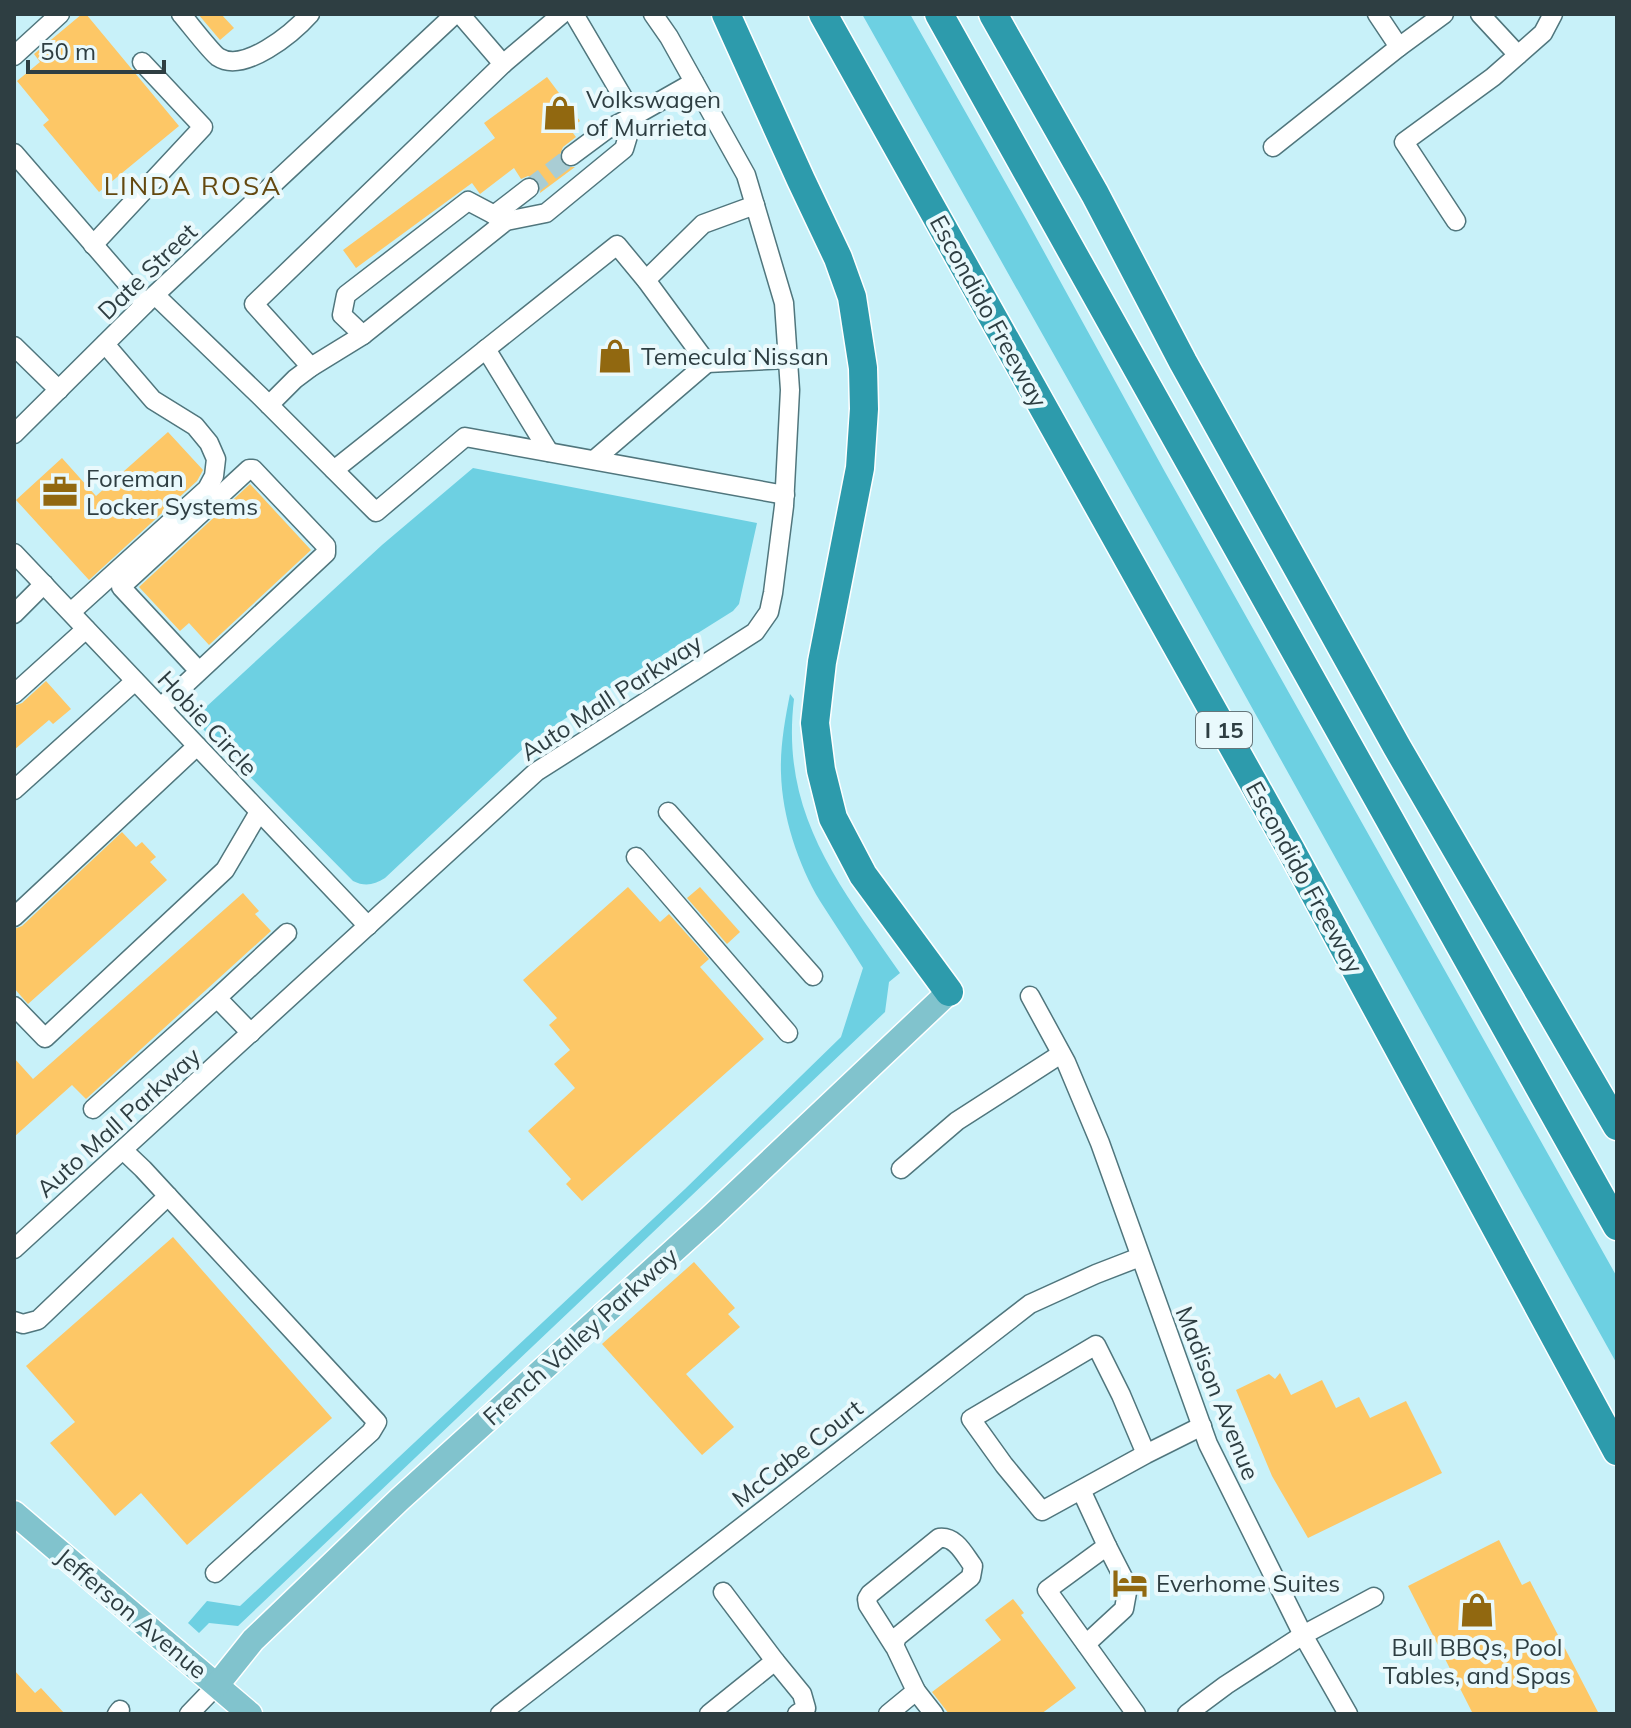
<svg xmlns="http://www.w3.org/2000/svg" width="1631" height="1728" viewBox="0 0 1631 1728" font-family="Mulish,sans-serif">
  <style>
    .green { fill: #6dd0e2 }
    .building { fill: #fdc766 }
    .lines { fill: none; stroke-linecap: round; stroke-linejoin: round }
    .minor-tunnel { stroke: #a9cdd4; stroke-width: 18; stroke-dasharray: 18 9; stroke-linecap: butt }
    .minor-casing { stroke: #50767d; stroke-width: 21 }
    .major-casing { stroke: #fff; stroke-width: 27 }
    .highway-casing { stroke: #fff; stroke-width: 31 }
    .minor { stroke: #fff; stroke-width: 18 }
    .major { stroke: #81c3cd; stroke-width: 24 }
    .highway { stroke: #2d9bac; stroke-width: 28 }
    .labels { text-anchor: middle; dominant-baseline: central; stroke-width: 8; stroke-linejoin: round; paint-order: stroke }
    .shield { fill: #e9f9fc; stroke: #66767a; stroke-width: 2 }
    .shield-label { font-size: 22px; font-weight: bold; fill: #2e3e42 }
    .poi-label { font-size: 24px; fill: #2e3e42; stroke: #e9f9fc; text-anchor: start }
    .street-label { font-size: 24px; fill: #2e3e42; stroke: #e9f9fc }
    .neighbourhood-label { font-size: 26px; letter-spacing: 2px; fill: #64480f; stroke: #e9f9fc }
  </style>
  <rect width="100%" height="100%" fill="#c8f1f9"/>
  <!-- green -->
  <g class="green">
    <path d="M862 14H910L1026 219 1165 472 1617 1277V1364L1182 582Z"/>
    <path d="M473 468 757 523 739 604 733 611 607 690 528 744 385 878C374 885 365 887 353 881L193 719 382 545Z"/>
    <path d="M790 694 794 699C780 814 839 884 900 973L889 982 885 1012 238 1626 209 1623 199 1633 188 1623 207 1601 240 1606 685 1189 841 1037 863 968C849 945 834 923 820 901 798 864 782 816 781 773 780 747 785 719 790 694Z"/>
  </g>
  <!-- building -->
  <g class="building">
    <path d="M82 14H86L179 126 99 192 43 125 49 120 17 81 40 62 34 54Z"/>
    <path d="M198 14H221L234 28 220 40Z"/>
    <path d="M547 77 580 121 570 129 576 137 563 147 559 157 561 162 566 167H575L540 193 541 186 538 180 528 176 521 179 514 168 480 194 472 183 356 268 343 250 495 138 484 123Z"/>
    <path d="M168 432 203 470 202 472 197 481 89 580 16 500 62 458 96 496Z"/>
    <path d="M250 484 311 550 209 645 189 623 180 631 139 587Z"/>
    <path d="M46 681 71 709 53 724 49 720 14 750V706L22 703Z"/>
    <path d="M122 832 136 847 142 842 156 857 150 862 167 880 28 1004 14 988V929L22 926Z"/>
    <path d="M628 887 660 922 669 914 709 959 700 967 764 1039 582 1201 566 1184 571 1179 528 1131 575 1088 554 1064 570 1050 549 1025 557 1018 523 980Z"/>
    <path d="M700 887 740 932 727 944 687 898Z"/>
    <path d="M243 893 259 911 255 914 271 931 86 1099 72 1085 14 1137V1058L33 1079Z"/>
    <path d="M173 1237 332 1418 187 1545 141 1493 115 1516 50 1443 75 1422 26 1366Z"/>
    <path d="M694 1262 735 1308 728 1314 740 1327 686 1374 734 1427 702 1455 602 1344Z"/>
    <path d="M1280 1373 1291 1395 1322 1380 1336 1408 1359 1397 1370 1418 1406 1401 1442 1473 1308 1538 1272 1476 1236 1390 1269 1374 1275 1379Z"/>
    <path d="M1499 1540 1522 1585 1530 1581 1599 1714H1473L1408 1586Z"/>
    <path d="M1013 1599 1024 1613 1021 1615 1076 1688 1041 1714H949L932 1692 1001 1640 985 1620Z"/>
    <path d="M14 1670 35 1693 41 1688 65 1714H14Z"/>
  </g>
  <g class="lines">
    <!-- minor-tunnel -->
    <path class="minor-tunnel" d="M529 188 571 156"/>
    <!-- minor casing -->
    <g class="minor-casing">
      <g id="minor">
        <path d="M181 14C189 23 210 51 218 57 244 74 293 33 310 14"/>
        <path d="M460 14 503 64 562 14"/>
        <path d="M574 14 634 116 694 82"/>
        <path d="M1377 14 1399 47"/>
        <path d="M1480 14 1518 55"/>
        <path d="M14 56 60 14"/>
        <path d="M1273 147 1399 47 1444 14"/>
        <path d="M14 153 145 304"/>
        <path d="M571 156 606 130 634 116"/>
        <path d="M494 215 529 188"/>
        <path d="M1456 221 1404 142 1493 77 1543 33 1553 14"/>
        <path d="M93 245 203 127 142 62"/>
        <path d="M646 280 703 224 755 205"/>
        <path d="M155 295 260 396 376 512 465 437 785 495"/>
        <path d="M363 335 342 315 346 295 468 201 506 221"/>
        <path d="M14 346 59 390"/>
        <path d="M486 349 549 452"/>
        <path d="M311 367 254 304 503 64"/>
        <path d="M269 405 295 379 311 367 363 335 506 221 546 213 624 149 634 116"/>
        <path d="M14 434 145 304 455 14"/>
        <path d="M594 460 707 363"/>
        <path d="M334 470 617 245 646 280 707 363 788 359"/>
        <path d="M14 553 368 926"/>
        <path d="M71 612 207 489 214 476 216 459 209 443 195 426 153 400 105 344"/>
        <path d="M14 614 44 584"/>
        <path d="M14 694 86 629"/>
        <path d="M161 707 326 553V546L253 469H249L121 587 199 671"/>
        <path d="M14 790 135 681"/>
        <path d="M668 812 813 976"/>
        <path d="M636 857 788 1033"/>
        <path d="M14 917 197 746"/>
        <path d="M1030 996 1066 1062 1100 1143 1208 1444 1303 1635 1348 1714"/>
        <path d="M14 1006 45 1038 225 870 259 812"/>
        <path d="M251 1033 217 998 287 933"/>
        <path d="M93 1109 217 998"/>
        <path d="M123 1150 143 1169 377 1422 371 1432 215 1573"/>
        <path d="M901 1169 957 1121 1061 1054"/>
        <path d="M14 1249 536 772 755 632 769 612 773 593 784 506 790 390 784 303 746 175 669 37 653 14"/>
        <path d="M14 1321 23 1324 38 1320 168 1196"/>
        <path d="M1146 1454 1121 1395 1096 1345 971 1419 1004 1465 1042 1511 1146 1454 1202 1426"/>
        <path d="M1081 1490 1107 1546 1047 1590 1136 1714"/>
        <path d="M1086 1644 1124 1609 1128 1587 1107 1546"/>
        <path d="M894 1646 897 1637 971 1577 973 1566C964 1554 956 1536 939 1538L870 1594 867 1599 868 1605 894 1646 895 1647 916 1691 934 1714"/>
        <path d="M775 1661 802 1694 806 1708 797 1714"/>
        <path d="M117 1714 120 1710"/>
        <path d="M189 1714 217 1685"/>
        <path d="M500 1714 1030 1304 1096 1274 1140 1257"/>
        <path d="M709 1714 775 1661 723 1592"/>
        <path d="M888 1714 916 1691"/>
        <path d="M1187 1714 1226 1685 1303 1635 1374 1597"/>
      </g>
    </g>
    <!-- major casing -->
    <g class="major-casing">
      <g id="major">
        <path d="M14 1513 250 1714"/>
        <path d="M217 1685 253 1640 400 1499 711 1217 949 992"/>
      </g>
    </g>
    <!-- highway casing -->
    <g class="highway-casing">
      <g id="highway">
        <path d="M726 14 801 180 838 258 852 297 863 368 864 409 860 468 822 662 815 723 821 770 833 818 863 875 949 992"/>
        <path d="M823 14 1291 850 1617 1451"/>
        <path d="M939 14 1617 1226"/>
        <path d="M993 14 1095 194 1183 362 1397 747 1617 1126"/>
      </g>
    </g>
    <!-- minor -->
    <use href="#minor" class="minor"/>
    <!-- major -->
    <use href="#major" class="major"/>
    <!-- highway -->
    <use href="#highway" class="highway"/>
  </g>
  <!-- icons -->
  <defs>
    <g id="shop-bare" transform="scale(2.76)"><path d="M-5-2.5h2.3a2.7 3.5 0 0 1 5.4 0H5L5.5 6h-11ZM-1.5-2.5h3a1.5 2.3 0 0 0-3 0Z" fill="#916810" stroke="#e9f9fc" stroke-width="2.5" paint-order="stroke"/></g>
    <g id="office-bare" transform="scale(2.76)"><path d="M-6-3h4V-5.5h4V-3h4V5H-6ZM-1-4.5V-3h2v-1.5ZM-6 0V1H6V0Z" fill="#916810" stroke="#e9f9fc" stroke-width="2.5" paint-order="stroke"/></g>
    <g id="hotel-bare" transform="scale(2.76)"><path d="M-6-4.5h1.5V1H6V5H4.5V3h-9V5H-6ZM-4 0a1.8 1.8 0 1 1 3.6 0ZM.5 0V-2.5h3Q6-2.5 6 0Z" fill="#916810" stroke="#e9f9fc" stroke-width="2.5" paint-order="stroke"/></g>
  </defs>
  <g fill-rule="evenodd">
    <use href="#shop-bare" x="560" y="113"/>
    <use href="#shop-bare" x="615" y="356"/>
    <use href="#office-bare" x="60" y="492"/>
    <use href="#hotel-bare" x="1130" y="1583"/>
    <use href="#shop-bare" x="1477" y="1610"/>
  </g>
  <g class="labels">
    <!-- shield labels -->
    <rect class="shield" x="1196" y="712" width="56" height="36" rx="6"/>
    <g class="shield-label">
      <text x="1224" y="730">I 15</text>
    </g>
    <!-- poi labels -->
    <g class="poi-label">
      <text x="586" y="99">Volkswagen<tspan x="586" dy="28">of Murrieta</tspan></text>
      <text x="641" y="356">Temecula Nissan</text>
      <text x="86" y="478">Foreman<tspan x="86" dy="28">Locker Systems</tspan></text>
      <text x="1156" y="1583">Everhome Suites</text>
      <text x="1477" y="1647" text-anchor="middle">Bull BBQs, Pool<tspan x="1477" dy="28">Tables, and Spas</tspan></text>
    </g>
    <!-- street labels -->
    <g class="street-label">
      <text transform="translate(147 271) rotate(-44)">Date Street</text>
      <text transform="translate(989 311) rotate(61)">Escondido Freeway</text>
      <text transform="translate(611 697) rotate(-33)">Auto Mall Parkway</text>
      <text transform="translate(208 723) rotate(47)">Hobie Circle</text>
      <text transform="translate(1305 877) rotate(61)">Escondido Freeway</text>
      <text transform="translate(118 1122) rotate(-42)">Auto Mall Parkway</text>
      <text transform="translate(580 1336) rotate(-42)">French Valley Parkway</text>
      <text transform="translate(1218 1393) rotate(68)">Madison Avenue</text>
      <text transform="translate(797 1453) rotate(-38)">McCabe Court</text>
      <text transform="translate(132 1613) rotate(40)">Jefferson Avenue</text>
    </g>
    <!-- neighbourhood labels -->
    <g class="neighbourhood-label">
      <text x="193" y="185">LINDA ROSA</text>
    </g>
  </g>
  <!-- border -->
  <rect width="1631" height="1728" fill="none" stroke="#2e3e42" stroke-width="32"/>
  <!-- scale -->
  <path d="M28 60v12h136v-12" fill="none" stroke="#2e3e42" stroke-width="4"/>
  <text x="40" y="60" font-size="24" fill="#2e3e42" stroke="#e9f9fc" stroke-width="6" paint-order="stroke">50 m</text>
</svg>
